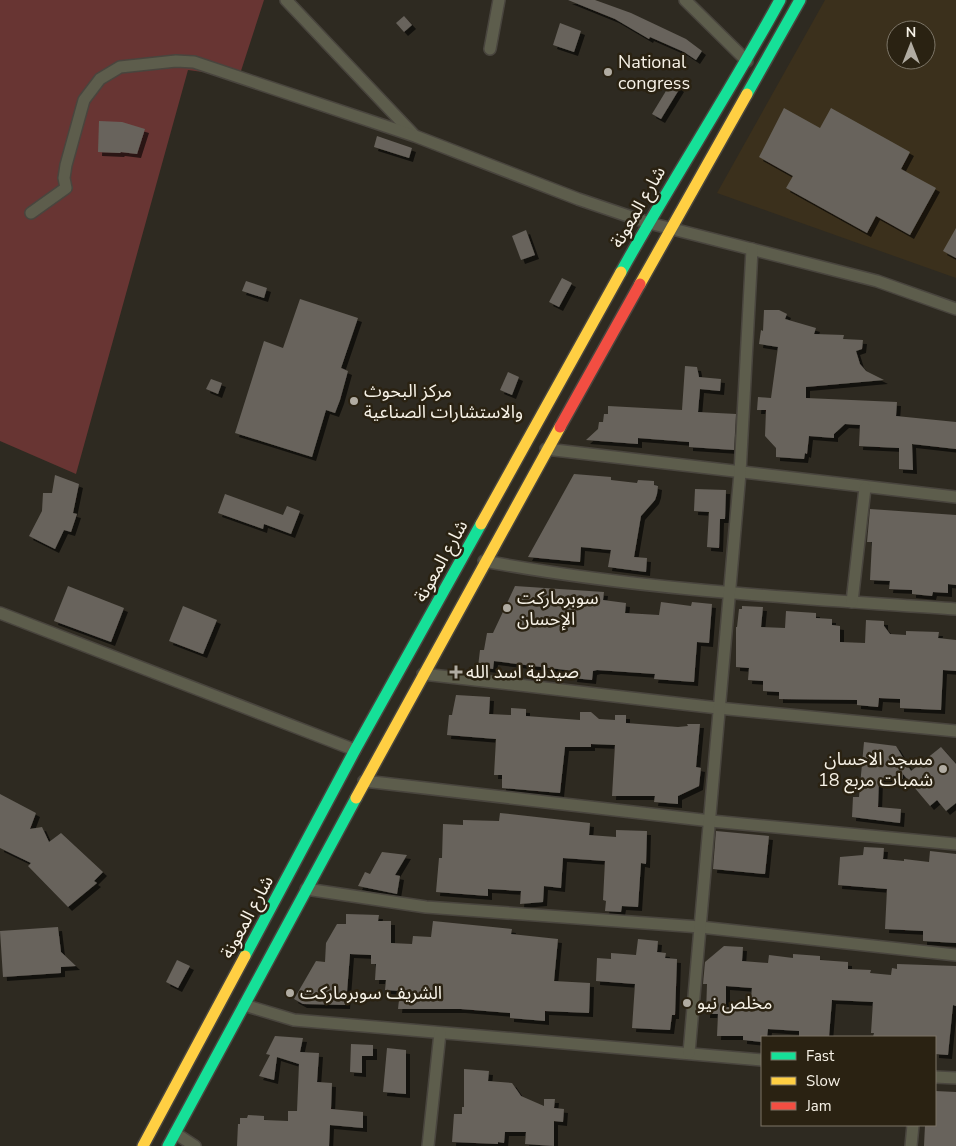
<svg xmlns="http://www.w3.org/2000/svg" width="956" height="1146" viewBox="0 0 956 1146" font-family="'Nunito Sans','Noto Sans Arabic',sans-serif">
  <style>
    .built { fill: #3b301c; fill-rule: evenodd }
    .green { fill: #683533 }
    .building { fill: #68635c; fill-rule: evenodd; filter: url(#shadow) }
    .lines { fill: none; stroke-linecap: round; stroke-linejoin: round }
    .street-casing { stroke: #49453e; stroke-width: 14 }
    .fast-casing { stroke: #49453e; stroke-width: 14 }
    .slow-casing { stroke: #49453e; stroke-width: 14 }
    .jam-casing { stroke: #49453e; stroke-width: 14 }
    .street { stroke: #5d5d4c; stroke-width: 11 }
    .fast { stroke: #16e098; stroke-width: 11 }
    .slow { stroke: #ffcf43; stroke-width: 11 }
    .jam { stroke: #f24e42; stroke-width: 11 }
    .poi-dot { fill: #b1aca2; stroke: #2a2212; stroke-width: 2 }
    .labels { text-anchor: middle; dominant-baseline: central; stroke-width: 5; stroke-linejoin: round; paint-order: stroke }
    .poi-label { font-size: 18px; fill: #f7f2e7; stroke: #2a2212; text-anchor: start }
    .street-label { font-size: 18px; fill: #f7f2e7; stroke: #2a2212 }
  </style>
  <defs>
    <filter id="shadow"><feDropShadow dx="4" dy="4" stdDeviation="0" flood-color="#0009"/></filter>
  </defs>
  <rect width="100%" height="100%" fill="#2e2a21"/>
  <!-- built -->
  <path class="built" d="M825 0H956V278L717 193ZM896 30H926V60H896Z"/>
  <!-- green -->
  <path class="green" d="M0 0H264L239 77 188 70 76 474 0 441Z"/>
  <!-- building -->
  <g class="building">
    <path d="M568 0H595L631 13 686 39 702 51 696 60 684 52 650 37 649 39 615 19Z"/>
    <path d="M404 16 412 25 404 32 396 23Z"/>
    <path d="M560 23 581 31 574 52 553 45Z"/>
    <path d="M672 81 680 88 661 119 652 114Z"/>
    <path d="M784 108 820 128 831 108 910 152 901 169 936 188 910 235 876 216 867 233 786 188 793 176 759 157Z"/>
    <path d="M99 121 122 122 145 129 137 154 121 152 120 153 98 152Z"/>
    <path d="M377 136 412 148 409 158 374 147Z"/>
    <path d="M956 228V258L943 251Z"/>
    <path d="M526 230 535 255 521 260 512 236Z"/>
    <path d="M562 278 572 283 559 307 549 302Z"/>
    <path d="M246 281 267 288 264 298 242 291Z"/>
    <path d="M300 299 358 318 341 368 348 371 340 400 335 413 326 410 312 457 235 433 264 341 283 348Z"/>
    <path d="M764 310H779L787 314 785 319 816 328 814 334 844 335 843 339 863 340 862 349 856 351 860 364 866 371 884 380 806 387V398L897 402 896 416 956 422V449L912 444 913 470 899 469V448L859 446 860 425 845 424 834 434V438L809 436 807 454 805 453 804 459 776 457V448L765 436 766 410H757L758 397 771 398 778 347 759 344 761 330 763 331Z"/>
    <path d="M685 366 697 367 699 377 721 379 720 391 700 389 698 412 736 414 734 450 689 447V442L638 438V444L586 440 598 429 599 422H603L604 414H608V406L682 410Z"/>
    <path d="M508 372 519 377 512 395 500 390Z"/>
    <path d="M211 379 222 383 218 394 206 389Z"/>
    <path d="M574 474 611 477V480L637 483 638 480 654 481V485L658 486 657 494 655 500 641 516 634 557 647 558 646 572 608 567 611 550 581 547 580 562 528 557Z"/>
    <path d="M55 475 79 484 73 513 77 514 71 532 64 530 55 549 29 536 42 511 43 493H52Z"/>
    <path d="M695 489 726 490 725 519H720L719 548 707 547 709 512 694 511Z"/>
    <path d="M225 494 283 515 287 506 300 511 291 534 264 524 263 529 218 513Z"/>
    <path d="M870 509 956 515V585L948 584V593L933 592 932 596 912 594V590L889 589 890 581 870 580 872 542H867Z"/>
    <path d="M68 586 124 608 111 642 54 621Z"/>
    <path d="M515 586 604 592 603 600 626 603 625 613 659 615 661 602 691 606 692 602 712 604 709 643 697 642 694 682 654 679 655 674 597 670 593 671 592 680 573 678 574 671 494 661 493 669 478 667 480 650H484L487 633H493Z"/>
    <path d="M183 606 217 620 203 654 169 641Z"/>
    <path d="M742 606 763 607 761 627 785 628 786 611 816 613V618L832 619V625L840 626V642L865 643 866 620 884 621V626L890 634 906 635V631L939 632 938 638 956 640V671L943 670 941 710 900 708V699L879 698 878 707 857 705V700L779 699V692L763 691V681L748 680 749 668 736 667V627H737L739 609H742Z"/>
    <path d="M456 695 490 697 489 714 511 715V708L526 709V716L580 720V712H591L599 719 615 720V715H626V723L678 727 688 726 687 724H700L696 767 701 768 699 786 678 796V804L654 802 655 796H612L615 745 591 744V747H565L560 793 502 788V775H494L496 739 447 735 449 715H452Z"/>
    <path d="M864 742 896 746 911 771 941 747 956 764V803L946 811 937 800 930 806 903 774V779L879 778 878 807 901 809 900 823 852 817 853 797H859Z"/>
    <path d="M0 794 36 813 30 829 42 827 49 842 61 833 103 872 94 881 97 883 68 907 28 866 31 863 0 848Z"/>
    <path d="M500 813 590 823 589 835 616 837V830L647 831 646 864 641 863 638 907 622 906 621 912 605 911 606 901 603 900 605 861 563 858 561 888 544 886 543 902 520 904 521 891 488 889V896L436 892 439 858H442L443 824 463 825V820L499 821Z"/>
    <path d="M716 831 769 836 765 874 713 869Z"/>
    <path d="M864 847 884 848 883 859 904 861V859L929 862 930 851 956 854V943L923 941V931L885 929 887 889 838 885 840 857 863 855Z"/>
    <path d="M382 852 407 855 395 875 400 876 397 894 358 886 365 872 370 874Z"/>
    <path d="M346 914 379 915 378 921H391V943L412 944 413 936 431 937 433 921 512 929 511 934 558 939 554 981 590 983 589 1013 545 1011V1021L510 1018V1013L461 1009H398L400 991 385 990 386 980H375L376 964H371V955L350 954 346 1005 303 1004 294 999 316 961 325 962 326 943 337 924H346Z"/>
    <path d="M58 927 61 952 76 966 61 967V973L3 977 0 931Z"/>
    <path d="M638 939 658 941 657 952 666 953 665 958 677 959 675 1015H672L670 1030 632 1028 635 984 596 981 597 958 611 959V953L636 955Z"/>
    <path d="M724 946 743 947 742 961 768 963 769 955 793 958V954L820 956V960L848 962V969L871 970 870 973 891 975 892 968 897 969V964L956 966V1006L953 1005 948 1055 935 1054V1037H873L874 1033H871L873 1002 832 1000 829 1037H799V1031L768 1029 767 1037H762V1042L743 1040V1036H717L718 1014H706L707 984H703L705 962ZM726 986 752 988 750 1009 726 1007Z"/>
    <path d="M177 960 190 966 178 988 166 982Z"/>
    <path d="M275 1036 303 1038 300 1052 319 1053 317 1082 332 1083 331 1109 363 1112V1128L330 1125 329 1146H237L238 1124H240V1118H247L248 1115 264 1116V1120L288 1121V1111H297L299 1064 277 1057 274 1080 259 1076 270 1055 266 1054Z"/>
    <path d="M351 1044 373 1045V1056H362V1073L350 1072Z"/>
    <path d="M387 1048 406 1050V1094L383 1092Z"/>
    <path d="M464 1069 489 1071 488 1081 512 1083 521 1096 544 1106V1099H555L554 1108 564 1109 563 1122 554 1121V1146L525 1144 526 1132H505L504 1143 498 1142V1144L452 1142 454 1114H462V1107H464Z"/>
    <path d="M935 1091 956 1092V1146H924L925 1125H935Z"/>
  </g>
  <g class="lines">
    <!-- street casing -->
    <g class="street-casing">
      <g id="street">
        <path d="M286 0 414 135"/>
        <path d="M685 0 747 61"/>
        <path d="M490 49 499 0"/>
        <path d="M31 213 66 188 64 178 66 165 84 100 100 79 120 67 176 61 194 62 415 136 578 199 649 223 877 281 956 309"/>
        <path d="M546 449 956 497"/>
        <path d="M484 561C640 590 798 598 956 609"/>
        <path d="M852 602 865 488"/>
        <path d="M0 613 355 750"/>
        <path d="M423 674 718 708 956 731"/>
        <path d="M364 781 711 821 956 844"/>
        <path d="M306 889 426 907 700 927 956 955"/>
        <path d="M244 1005 294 1020 762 1060"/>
        <path d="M689 1053 740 473 752 249"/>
        <path d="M935 1077 956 1078"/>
        <path d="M175 1133 195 1146"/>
        <path d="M428 1146 440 1033"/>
        <path d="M911 1146 913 1125"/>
      </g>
    </g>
    <!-- fast casing -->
    <g class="fast-casing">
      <g id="fast">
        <path d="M747 94 800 0"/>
        <path d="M621 272C672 180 730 92 780 0"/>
        <path d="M245 956 355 750 481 524"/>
        <path d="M168 1146 356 798"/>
      </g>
    </g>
    <!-- slow casing -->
    <g class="slow-casing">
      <g id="slow">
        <path d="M640 284 747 94"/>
        <path d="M481 524 621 272"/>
        <path d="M356 798 560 427"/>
        <path d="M143 1146 245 956"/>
      </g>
    </g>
    <!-- jam casing -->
    <g class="jam-casing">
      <path id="jam" d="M560 427 640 284"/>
    </g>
    <!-- street -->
    <use href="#street" class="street"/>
    <!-- fast -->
    <use href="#fast" class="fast"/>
    <!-- slow -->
    <use href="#slow" class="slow"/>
    <!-- jam -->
    <use href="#jam" class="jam"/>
  </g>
  <!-- markers -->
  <g class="poi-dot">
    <circle cx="608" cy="72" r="5"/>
    <circle cx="354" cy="401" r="5"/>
    <circle cx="507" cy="608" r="5"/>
    <path d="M453.5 664.5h5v5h5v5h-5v5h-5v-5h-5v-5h5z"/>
    <circle cx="943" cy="769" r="5"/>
    <circle cx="290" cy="993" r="5"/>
    <circle cx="687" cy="1003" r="5"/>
  </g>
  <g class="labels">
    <!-- poi labels -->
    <g class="poi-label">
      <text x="618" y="62">National<tspan x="618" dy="21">congress</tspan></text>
      <text x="364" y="391">مركز البحوث<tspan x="364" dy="21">والاستشارات الصناعية</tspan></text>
      <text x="517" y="598">سوبرماركت<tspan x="517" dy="21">الإحسان</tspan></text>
      <text x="466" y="672">صيدلية اسد الله</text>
      <text x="933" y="759" text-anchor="end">مسجد الاحسان<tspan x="933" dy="21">شمبات مربع 18</tspan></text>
      <text x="300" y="993">الشريف سوبرماركت</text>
      <text x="697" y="1003">مخلص نيو</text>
    </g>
    <!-- street labels -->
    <g class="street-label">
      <text transform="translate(638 207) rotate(-60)">شارع المعونة</text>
      <text transform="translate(441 561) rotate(-61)">شارع المعونة</text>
      <text transform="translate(247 917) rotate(-62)">شارع المعونة</text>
    </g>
  </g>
  <!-- legend -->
  <rect x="761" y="1036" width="175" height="90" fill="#2a2212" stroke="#7c7567"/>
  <rect x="771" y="1052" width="25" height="8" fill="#16e098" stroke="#7c7567"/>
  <text x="806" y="1061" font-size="15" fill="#f7f2e7">Fast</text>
  <rect x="771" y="1077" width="25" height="8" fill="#ffcf43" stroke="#7c7567"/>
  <text x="806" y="1086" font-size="15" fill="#f7f2e7">Slow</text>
  <rect x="771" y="1102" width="25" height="8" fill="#f24e42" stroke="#7c7567"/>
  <text x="806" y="1111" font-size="15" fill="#f7f2e7">Jam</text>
  <!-- north arrow -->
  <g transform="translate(911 45)"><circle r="24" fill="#2a2212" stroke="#7c7567"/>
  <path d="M0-4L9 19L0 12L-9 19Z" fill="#b1aca2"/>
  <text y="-8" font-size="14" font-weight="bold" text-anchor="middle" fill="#f7f2e7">N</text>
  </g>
</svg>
